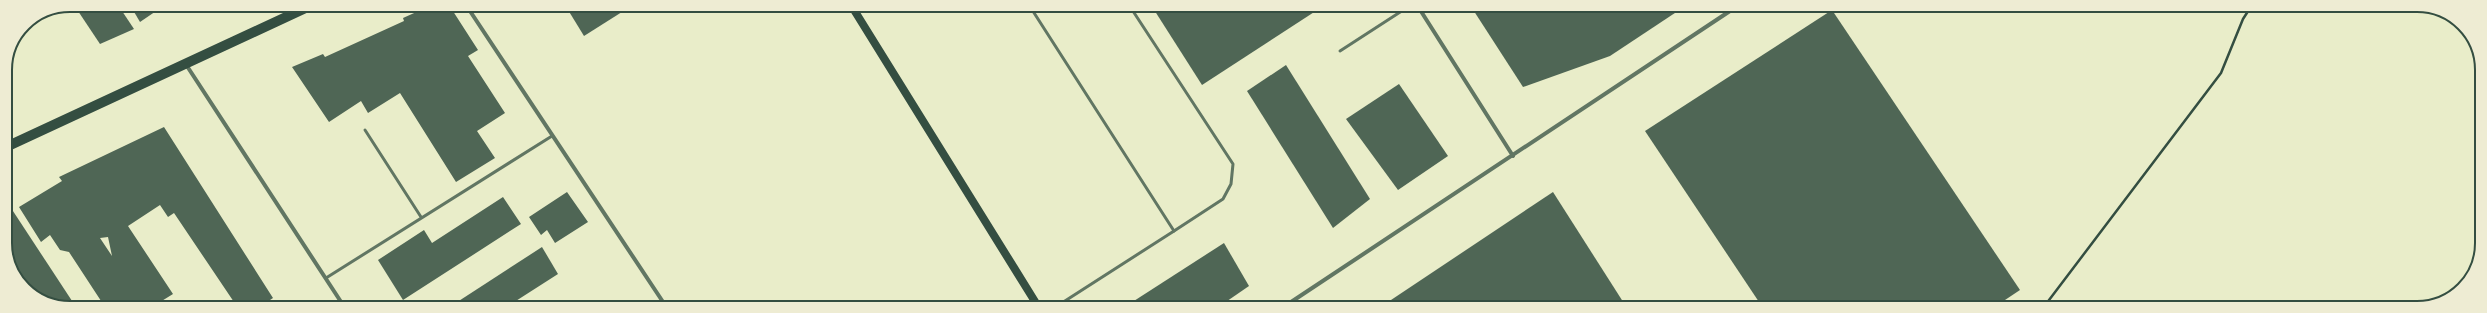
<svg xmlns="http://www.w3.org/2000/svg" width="2487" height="313" viewBox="0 0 2487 313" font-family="'Varela Round',sans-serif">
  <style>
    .building { fill: #4f6655; fill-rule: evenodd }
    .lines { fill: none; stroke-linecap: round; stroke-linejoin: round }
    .path { stroke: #344e41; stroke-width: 2.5 }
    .service { stroke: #617663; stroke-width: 3 }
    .minor { stroke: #617663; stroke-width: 4 }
    .secondary { stroke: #344e41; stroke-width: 8 }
    .primary { stroke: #344e41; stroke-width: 10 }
    .rim { fill: none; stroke: #344e41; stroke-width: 2 }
  </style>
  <rect width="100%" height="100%" fill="#e9edc9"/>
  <!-- building -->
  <g class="building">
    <path d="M74 5H118L134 29 100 44Z"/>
    <path d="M130 5H165L140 22Z"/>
    <path d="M432 5H449L478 50 468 56 505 113 477 131 495 158 456 182 400 93 368 113 361 101 329 122 292 67 323 54 325 57 404 21 403 18Z"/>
    <path d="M565 5H633L584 36Z"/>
    <path d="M1151 5H1325L1202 85Z"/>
    <path d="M1470 5H1687L1610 56 1523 87Z"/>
    <path d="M1832 10 2020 290 1993 308H1763L1645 131Z"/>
    <path d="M1286 65 1370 199 1333 228 1247 91Z"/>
    <path d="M1399 84 1448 156 1398 190 1346 119Z"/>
    <path d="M164 127 273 298 258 308H238L174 213 168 217 160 205 128 226 173 294 152 307H146L141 301 131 307H105L69 252 60 250 50 235 41 242 19 207 62 181 59 177ZM108 237 112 256 100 238Z"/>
    <path d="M567 192 588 222 555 243 547 230 541 235 529 217Z"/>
    <path d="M1553 192 1627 308H1379Z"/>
    <path d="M503 197 521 224 403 300 378 260 424 230 432 243Z"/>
    <path d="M9 205 76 307H62L27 292 7 260V207Z"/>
    <path d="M1224 243 1249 286 1217 308H1123Z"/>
    <path d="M542 247 558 274 505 308H448Z"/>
  </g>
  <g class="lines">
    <!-- path -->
    <path class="path" d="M2043 308 2221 73 2243 19 2252 5"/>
    <!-- service -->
    <g class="service">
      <path d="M1029 5 1174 231 1054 308"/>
      <path d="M1129 5 1233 164 1231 184 1223 199 1174 231"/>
      <path d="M1340 51 1411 5"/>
      <path d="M365 130 421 217"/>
      <path d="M326 278 552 136"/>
    </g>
    <!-- minor -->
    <g class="minor">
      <path d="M466 5 667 308"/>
      <path d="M1417 5 1513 156"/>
      <path d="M185 63 345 308"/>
      <path d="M1282 308 1739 5"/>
    </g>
    <!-- secondary -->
    <path class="secondary" d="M851 5 1039 308"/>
    <!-- primary -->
    <path class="primary" d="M6 147 312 5"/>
  </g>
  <!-- crop -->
  <path d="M0 0H2487V313H0ZM70 12H2417A58 58 0 0 1 2475 70V243A58 58 0 0 1 2417 301H70A58 58 0 0 1 12 243V70A58 58 0 0 1 70 12Z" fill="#eeecd3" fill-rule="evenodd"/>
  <path class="rim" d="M70 12H2417A58 58 0 0 1 2475 70V243A58 58 0 0 1 2417 301H70A58 58 0 0 1 12 243V70A58 58 0 0 1 70 12Z"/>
</svg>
